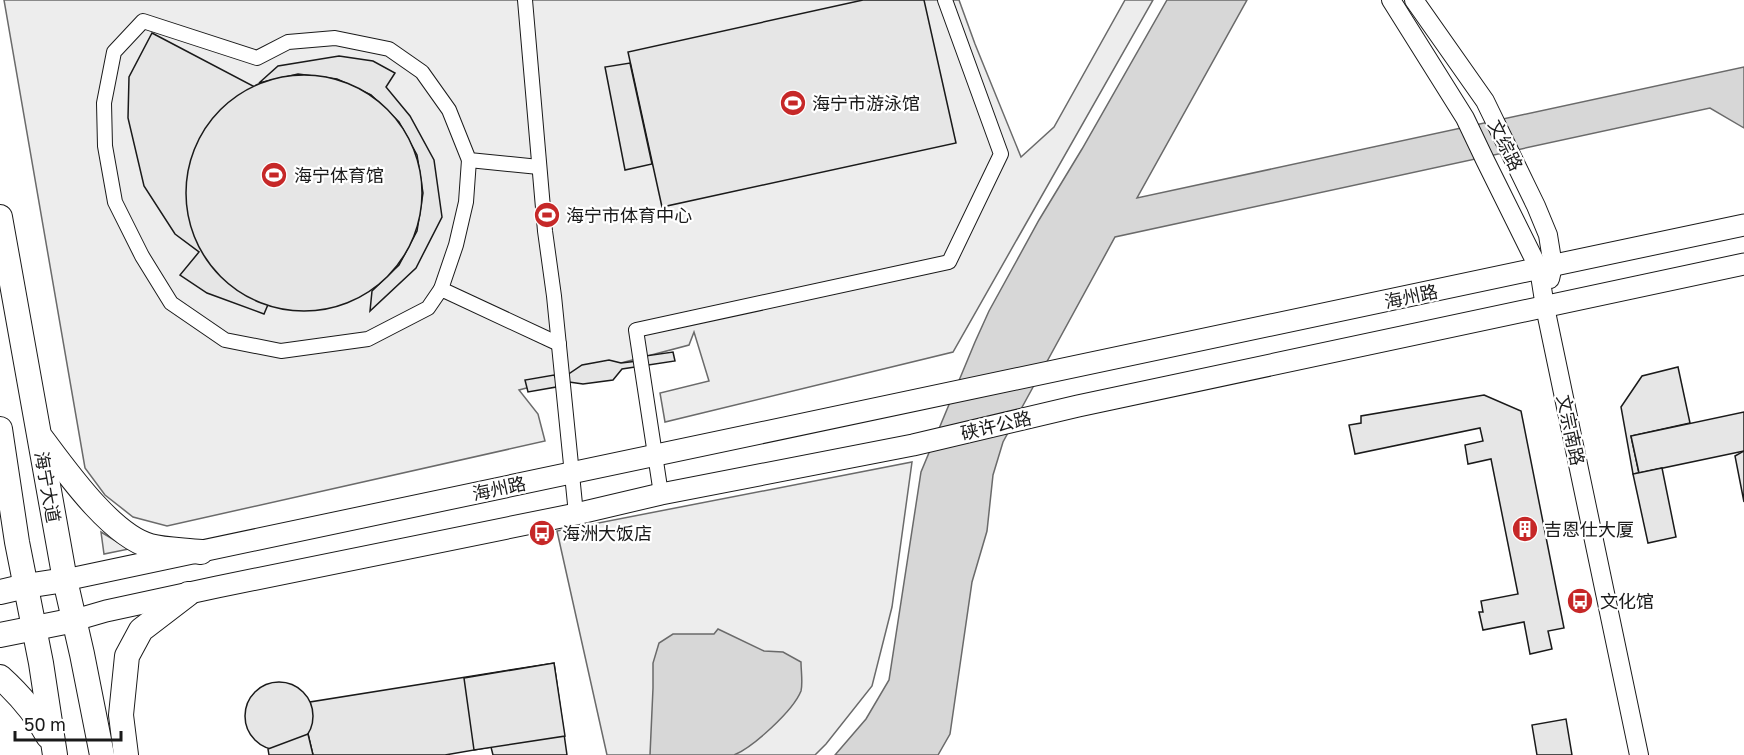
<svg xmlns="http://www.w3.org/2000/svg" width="1744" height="755" viewBox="0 0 1744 755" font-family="'Golos Text','Noto Sans SC',sans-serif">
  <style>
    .built { fill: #ededed; stroke: #6a6a6a; stroke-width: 1.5 }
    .water { fill: #d7d7d7; stroke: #6a6a6a; stroke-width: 1.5 }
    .building { fill: #e6e6e6; stroke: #1a1a1a; stroke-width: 1.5 }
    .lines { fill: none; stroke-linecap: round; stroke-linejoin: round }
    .street-casing { stroke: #1a1a1a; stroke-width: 16 }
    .secondary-casing { stroke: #1a1a1a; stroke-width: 20 }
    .primary-casing { stroke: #1a1a1a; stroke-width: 23 }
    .highway-casing { stroke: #1a1a1a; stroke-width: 26 }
    .street { stroke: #fff; stroke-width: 14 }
    .secondary { stroke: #fff; stroke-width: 18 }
    .primary { stroke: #fff; stroke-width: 21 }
    .highway { stroke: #fff; stroke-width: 24 }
    .labels { text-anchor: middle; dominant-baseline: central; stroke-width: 4.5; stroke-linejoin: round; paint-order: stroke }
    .poi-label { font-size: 18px; fill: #1a1a1a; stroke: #fff; text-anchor: start }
    .street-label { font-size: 18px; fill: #1a1a1a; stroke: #fff }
  </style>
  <rect width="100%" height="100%" fill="#fff"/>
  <!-- built -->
  <g class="built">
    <path d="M4 0H959L975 44 1021 157 1054 127 1125 0H1153L953 352 665 422 660 393 709 381 694 332 689 345 519 390 538 414 545 441 167 526 133 517 105 495 85 468Z"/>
    <path d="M912 462 892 607 872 686 826 744 815 755H607L557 531Z"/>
    <path d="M101 532 129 549 104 554Z"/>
  </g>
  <!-- water -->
  <g class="water">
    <path d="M1167 0H1247L1137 198 1744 67V128L1710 108 1115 237 1003 442 993 475 987 531 972 582 950 734 938 755H835L866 719 889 680 921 472 975 342 989 311 1039 220 1082 149Z"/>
    <path d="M718 629 764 651 783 652 801 662C801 671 803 683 801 691 793 711 753 747 734 755H650L653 688V663L659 643 673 634H714Z"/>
  </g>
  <!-- building -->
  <g class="building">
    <path d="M863 0H924L956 143 662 207 628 52Z"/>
    <path d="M152 33 272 96 303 89 336 95 366 105 396 138 405 164 409 199 402 231 390 229 372 262 341 283 302 296 275 288 264 314 207 293 180 275 199 252 175 234 144 186 128 118 129 77Z"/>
    <path d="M339 56 373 61 395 73 386 87 410 116 434 160 442 217 416 268 370 311 372 291 399 265 417 231 423 193 417 155 399 122 371 95 337 79 298 74 259 83 278 66Z"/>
    <path d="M630 63 652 164 625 170 605 67Z"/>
    <circle cx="304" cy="193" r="118"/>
    <path d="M673 352 675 361 622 369 613 380 583 384 569 382 556 384V387L528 392 525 380 554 375 555 377 567 375 582 365 609 360 621 363 646 360 645 356Z"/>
    <path d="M1678 367 1690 423 1631 436 1639 473 1633 474 1621 407 1642 376Z"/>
    <path d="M1484 395 1521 411 1564 628 1548 631 1552 649 1530 654 1524 622 1483 630 1479 612H1483L1481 601 1518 594 1491 459 1468 464 1465 445 1483 441 1480 428 1355 454 1349 425 1361 423V416Z"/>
    <path d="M1744 412V451L1639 473 1631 436Z"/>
    <path d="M1744 451V502L1735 456Z"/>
    <path d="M1662 468 1676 537 1648 543 1633 474Z"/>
    <path d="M554 663 567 755H493L491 747 445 755H313L308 734 310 702Z"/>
    <path d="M554 663 565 736 474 750 464 678Z"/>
    <circle cx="279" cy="716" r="34"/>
    <path d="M1566 719 1572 755H1537L1532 725Z"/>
    <path d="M308 734 313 755H269L268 749Z"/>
  </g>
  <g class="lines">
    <!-- street casing -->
    <g class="street-casing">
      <g id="street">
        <path d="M525 0 545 231 554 296 576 514"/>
        <path d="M539 167 469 160 449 110 422 72 389 49 335 38 288 42 257 58 143 21 114 52 104 103 105 146 115 202 142 256 171 303 225 340 281 351 368 339 428 308 441 289 559 344"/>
        <path d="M441 289 456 245 466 202 469 160"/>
        <path d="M661 494 636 330 949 262 1001 154 945 0"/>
      </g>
    </g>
    <!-- secondary casing -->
    <g class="secondary-casing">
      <g id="secondary">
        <path d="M1391 0 1465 118 1485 160 1539 269 1545 307 1639 755"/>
        <path d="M1414 0 1485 101 1536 206 1548 235 1553 266 1550 279"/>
      </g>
    </g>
    <!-- primary casing -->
    <g class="primary-casing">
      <g id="primary">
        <path d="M65 580 1744 225"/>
        <path d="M75 620 106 611 217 587 576 514 661 494 913 445 1078 406 1744 264"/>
      </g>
    </g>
    <!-- highway casing -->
    <g class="highway-casing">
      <g id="highway">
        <path d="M0 217 65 580 82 654 102 755"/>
        <path d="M0 429 17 542 41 663 55 755"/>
        <path d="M42 439C66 471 111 535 150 546 164 550 185 550 201 552"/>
        <path d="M0 592 26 586 65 580"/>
        <path d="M0 635 75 620"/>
        <path d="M0 677C20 695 35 712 48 736"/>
        <path d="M126 755 121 715 127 656 141 630 188 594"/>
      </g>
    </g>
    <!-- street -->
    <use href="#street" class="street"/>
    <!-- secondary -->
    <use href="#secondary" class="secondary"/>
    <!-- primary -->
    <use href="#primary" class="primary"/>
    <!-- highway -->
    <use href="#highway" class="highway"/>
  </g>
  <!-- icons -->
  <defs>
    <g id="stadium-disc" transform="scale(1.35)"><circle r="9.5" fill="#c62828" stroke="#fff"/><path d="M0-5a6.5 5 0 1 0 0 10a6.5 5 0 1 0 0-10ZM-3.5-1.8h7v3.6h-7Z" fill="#fff"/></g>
    <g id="building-disc" transform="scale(1.35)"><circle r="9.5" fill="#c62828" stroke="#fff"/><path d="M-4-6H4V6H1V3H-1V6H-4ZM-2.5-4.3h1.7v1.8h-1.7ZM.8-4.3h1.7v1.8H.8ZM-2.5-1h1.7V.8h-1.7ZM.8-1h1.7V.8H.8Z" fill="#fff"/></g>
    <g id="bus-disc" transform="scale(1.35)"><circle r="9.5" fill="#c62828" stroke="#fff"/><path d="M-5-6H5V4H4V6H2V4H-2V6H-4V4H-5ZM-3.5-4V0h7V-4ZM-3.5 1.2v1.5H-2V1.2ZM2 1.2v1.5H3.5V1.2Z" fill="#fff"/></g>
  </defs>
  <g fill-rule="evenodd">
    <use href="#stadium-disc" x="793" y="103"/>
    <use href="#stadium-disc" x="274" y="175"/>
    <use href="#stadium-disc" x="547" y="215"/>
    <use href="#building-disc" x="1525" y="529"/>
    <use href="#bus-disc" x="542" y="533"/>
    <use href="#bus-disc" x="1580" y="601"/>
  </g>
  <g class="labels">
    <!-- poi labels -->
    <g class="poi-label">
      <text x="812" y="103">海宁市游泳馆</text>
      <text x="294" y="175">海宁体育馆</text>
      <text x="566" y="215">海宁市体育中心</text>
      <text x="1544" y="529">吉恩仕大厦</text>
      <text x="562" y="533">海洲大饭店</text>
      <text x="1600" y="601">文化馆</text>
    </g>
    <!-- street labels -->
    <g class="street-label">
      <text transform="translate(1506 145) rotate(64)">文综路</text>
      <text transform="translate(1411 296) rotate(-12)">海州路</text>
      <text transform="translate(996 425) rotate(-13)">硖许公路</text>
      <text transform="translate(1571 430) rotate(78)">文宗南路</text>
      <text transform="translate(48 487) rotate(80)">海宁大道</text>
      <text transform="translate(499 488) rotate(-12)">海州路</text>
    </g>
  </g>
  <!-- scale -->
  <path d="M15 731v9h106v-9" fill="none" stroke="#1a1a1a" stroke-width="3"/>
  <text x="24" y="731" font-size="18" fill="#1a1a1a" stroke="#ffffff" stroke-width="4.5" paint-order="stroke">50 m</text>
</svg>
